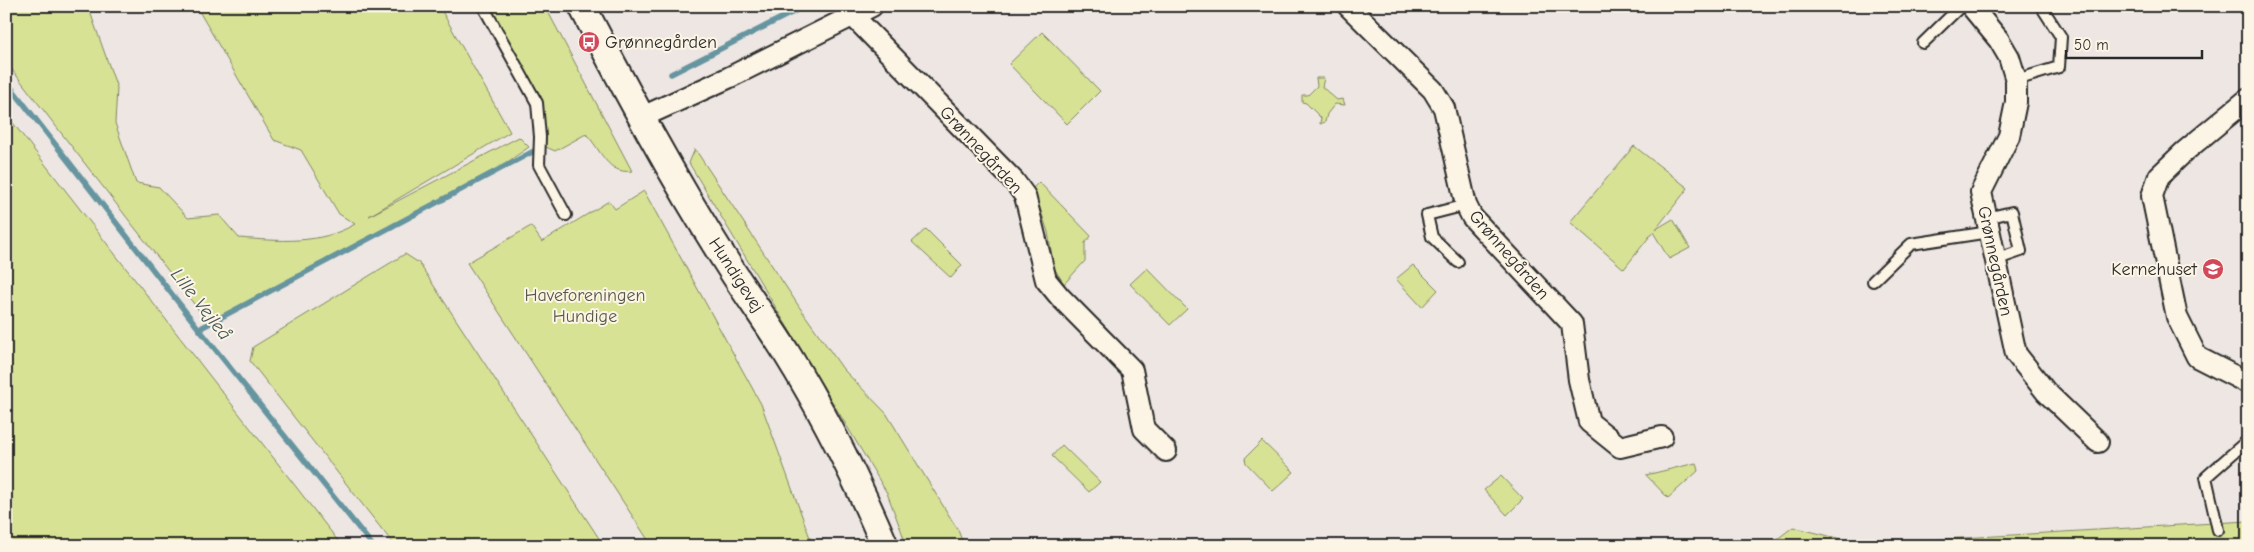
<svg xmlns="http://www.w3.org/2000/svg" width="2254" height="552" viewBox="0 0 2254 552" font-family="'Comic Neue',sans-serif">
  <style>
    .green { fill: #d7e295; stroke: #818660 }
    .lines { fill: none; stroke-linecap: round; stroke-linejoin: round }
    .stream { stroke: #6695a0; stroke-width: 5.5 }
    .service-casing { stroke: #2b2b2b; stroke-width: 14 }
    .minor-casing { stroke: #2b2b2b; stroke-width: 24 }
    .tertiary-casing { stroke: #2b2b2b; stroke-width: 30 }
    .service { stroke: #fcf5e5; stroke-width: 10 }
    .minor { stroke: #fcf5e5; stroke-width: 20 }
    .tertiary { stroke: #fcf5e5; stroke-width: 26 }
    .labels { text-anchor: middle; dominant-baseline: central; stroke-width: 4; stroke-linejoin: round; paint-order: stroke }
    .poi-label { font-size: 18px; fill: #2b2b2b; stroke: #fcf5e5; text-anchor: start }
    .street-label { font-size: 18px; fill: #2b2b2b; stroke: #fcf5e5 }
    .park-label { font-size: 18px; fill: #565946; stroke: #fcf5e5 }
    .water-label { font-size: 19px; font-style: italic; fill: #44575c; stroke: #fcf5e5 }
  </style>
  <rect width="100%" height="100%" fill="#ede6e3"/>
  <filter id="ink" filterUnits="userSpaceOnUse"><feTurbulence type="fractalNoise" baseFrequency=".02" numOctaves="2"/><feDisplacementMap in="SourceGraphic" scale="10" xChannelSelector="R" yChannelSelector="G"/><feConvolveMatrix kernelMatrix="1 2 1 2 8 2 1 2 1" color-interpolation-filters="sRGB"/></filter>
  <g filter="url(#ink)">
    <!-- green -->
    <g class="green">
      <path d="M6 6H88L117 88 115 123 136 183 159 187 188 218 219 215 239 238C278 241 320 245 355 224L339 214 301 150 274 140 196 6H439L510 132 369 216 519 137 529 147 503 165 208 322 6 62Z"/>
      <path d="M487 6H545L632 171C607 175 601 149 586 134L555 151 546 147 543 142 540 112Z"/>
      <path d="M1042 32 1100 91 1067 124 1009 64Z"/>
      <path d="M1316 78H1324L1322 87 1337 100 1343 99 1345 105 1335 104 1327 114 1325 122 1320 124 1321 118 1306 103 1302 102V95H1308L1317 86Z"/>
      <path d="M6 114 342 546H6Z"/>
      <path d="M1634 146 1688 188 1656 229 1673 219 1690 248 1669 259 1653 232 1624 269 1570 222Z"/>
      <path d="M695 149 800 308 843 369 886 413 958 530 964 546H907L887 493 689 163Z"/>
      <path d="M1039 182 1091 236 1085 243V261L1064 284 1054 268 1048 232 1033 188Z"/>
      <path d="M644 191 761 404 813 546H652L467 263 531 226 542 242 609 201 615 209Z"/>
      <path d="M926 229 962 265 951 278 912 242Z"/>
      <path d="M405 254 419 263 604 546H395L250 361 253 347Z"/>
      <path d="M1413 265 1438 290 1422 307 1396 279Z"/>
      <path d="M1147 268 1187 309 1170 325 1130 284Z"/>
      <path d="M1262 441 1294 472 1273 491 1246 463 1245 458Z"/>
      <path d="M1062 445 1100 482 1089 492 1052 456Z"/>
      <path d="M1696 463 1698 471 1668 498 1646 475Z"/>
      <path d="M1501 476 1523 499 1507 515 1484 490Z"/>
      <path d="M2248 521V546H1768L1793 527 1861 544Z"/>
    </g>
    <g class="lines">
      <!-- stream -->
      <g class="stream">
        <path d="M671 74 805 6"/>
        <path d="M6 81 199 329 373 546"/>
        <path d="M199 329 534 151"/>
      </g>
      <!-- service casing -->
      <g class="service-casing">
        <g id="service">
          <path d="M483 6 537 103 540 137 539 165 566 215"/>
          <path d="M1923 43 1961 6"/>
          <path d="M2016 80 2059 67 2061 37 2041 6"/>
          <path d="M1986 218 2012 212 2021 251 1995 260"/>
          <path d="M1458 262 1432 237 1427 215 1466 205"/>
          <path d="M1873 281 1911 244 1989 232"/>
          <path d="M2218 530 2206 477 2248 440"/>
        </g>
      </g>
      <!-- minor casing -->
      <g class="minor-casing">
        <g id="minor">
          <path d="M1348 6 1433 90 1444 108 1466 205 1472 217 1572 324 1579 380 1589 422 1620 447 1662 437"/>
          <path d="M1971 6 1999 40 2009 57 2016 80V102L2009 136 1981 192 2016 354 2046 392 2098 442"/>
          <path d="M853 16 1014 181 1025 196 1046 280 1060 297 1132 370 1144 429 1166 451"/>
          <path d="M2248 99 2184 152 2159 176 2152 196 2177 317 2197 357 2248 383"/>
          <path d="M642 117 728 78 872 6"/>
        </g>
      </g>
      <!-- tertiary casing -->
      <g class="tertiary-casing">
        <path id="tertiary" d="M582 6C627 92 673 178 725 260 745 292 767 322 787 354 825 415 857 480 885 546"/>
      </g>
      <!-- service -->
      <use href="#service" class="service"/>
      <!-- minor -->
      <use href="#minor" class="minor"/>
      <!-- tertiary -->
      <use href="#tertiary" class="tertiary"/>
    </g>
  </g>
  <!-- icons -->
  <defs>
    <g id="bus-disc" transform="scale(1.125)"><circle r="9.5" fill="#d1495b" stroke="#fcf5e5"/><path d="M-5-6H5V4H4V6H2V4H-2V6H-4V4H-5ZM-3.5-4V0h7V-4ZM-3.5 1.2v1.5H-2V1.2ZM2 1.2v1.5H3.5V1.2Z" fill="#fff"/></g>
    <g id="school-disc" transform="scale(1.125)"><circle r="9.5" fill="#d1495b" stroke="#fcf5e5"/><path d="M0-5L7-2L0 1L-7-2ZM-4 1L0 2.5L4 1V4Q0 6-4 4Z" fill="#fff"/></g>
  </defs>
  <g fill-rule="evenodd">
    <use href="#bus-disc" x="589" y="42"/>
    <use href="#school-disc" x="2213" y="269"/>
  </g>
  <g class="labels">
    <!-- poi labels -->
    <g class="poi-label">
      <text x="605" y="42">Grønnegården</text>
      <text x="2197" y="269" text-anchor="end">Kernehuset</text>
    </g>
    <!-- street labels -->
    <g class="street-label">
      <text transform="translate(981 150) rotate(47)">Grønnegården</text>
      <text transform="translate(1509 255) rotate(49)">Grønnegården</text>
      <text transform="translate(1995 261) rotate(78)">Grønnegården</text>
      <text transform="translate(736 275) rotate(57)">Hundigevej</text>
    </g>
    <!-- park labels -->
    <g class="park-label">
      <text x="585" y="295">Haveforeningen<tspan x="585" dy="21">Hundige</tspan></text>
    </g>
    <!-- water labels -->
    <g class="water-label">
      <text transform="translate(201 304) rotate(52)">Lille Vejleå</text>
    </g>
  </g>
  <!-- margin -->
  <rect width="2254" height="552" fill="none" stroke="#fcf5e5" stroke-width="25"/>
  <rect x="12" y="12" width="2229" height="527" fill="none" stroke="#2b2b2b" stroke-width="2" filter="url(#ink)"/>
  <!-- scale -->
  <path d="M2066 50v8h136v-8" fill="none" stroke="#2b2b2b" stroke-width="2.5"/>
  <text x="2074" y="50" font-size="15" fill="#2b2b2b" stroke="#fcf5e5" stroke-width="4" paint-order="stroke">50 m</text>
</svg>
